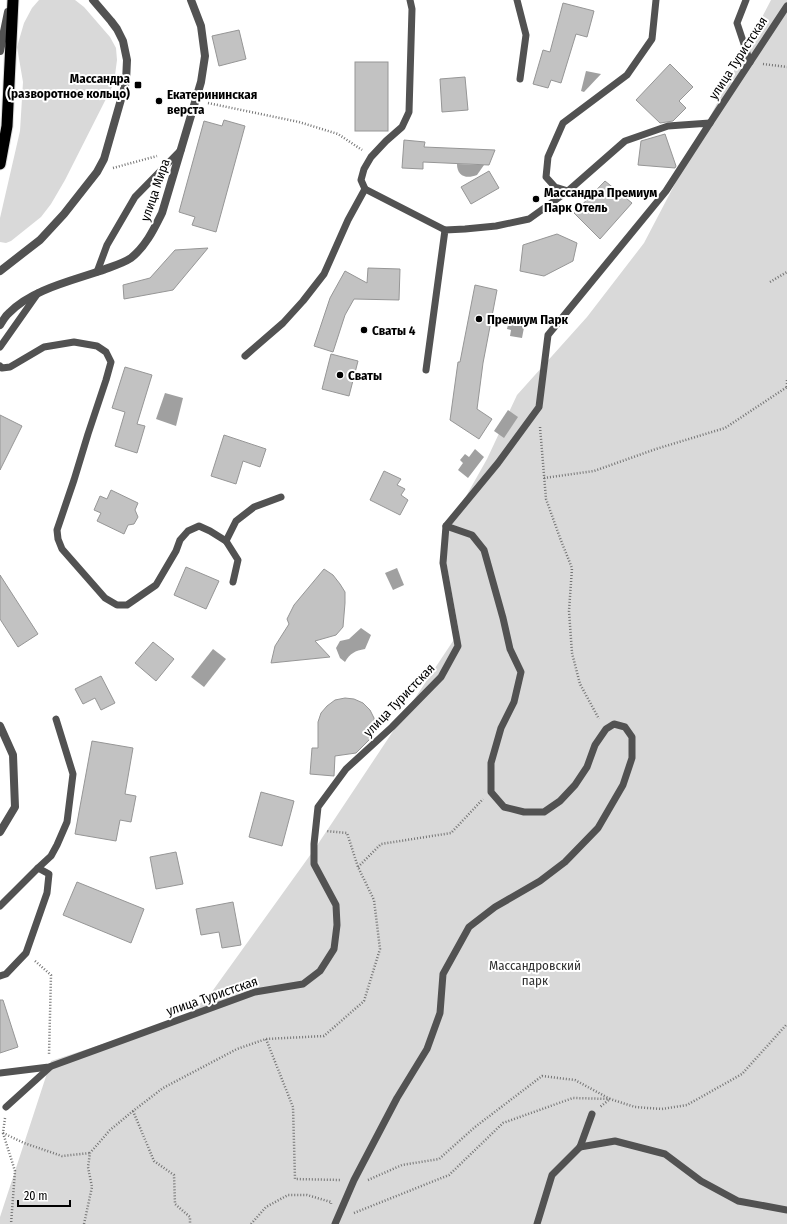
<svg xmlns="http://www.w3.org/2000/svg" width="787" height="1224" viewBox="0 0 787 1224" font-family="'Fira Sans Condensed',sans-serif">
  <style>
    .green { fill: #d9d9d9 }
    .water { fill: #a0a0a0 }
    .building { fill: #c2c2c2; stroke: #969696 }
    .lines { fill: none; stroke-linecap: round; stroke-linejoin: round }
    .trunk-casing { stroke: #dbdbdb; stroke-width: 13 }
    .path { stroke: #747474; stroke-width: 2.5; stroke-dasharray: 1 2; stroke-linecap: butt }
    .service { stroke: #525252; stroke-width: 7 }
    .minor { stroke: #525252; stroke-width: 8 }
    .tertiary { stroke: #525252; stroke-width: 8 }
    .trunk { stroke: #000; stroke-width: 11 }
    .poi-dot { fill: #000; stroke: #fff; stroke-width: 1.5 }
    .labels { text-anchor: middle; dominant-baseline: central; stroke-width: 4; stroke-linejoin: round; paint-order: stroke }
    .street-label { font-size: 13px; fill: #000; stroke: #fff }
    .poi-label { font-size: 13px; font-weight: bold; fill: #000; stroke: #fff; text-anchor: start }
    .park-label { font-size: 13px; fill: #303030; stroke: #fff }
  </style>
  <rect width="100%" height="100%" fill="#fff"/>
  <!-- green -->
  <g class="green">
    <path d="M39 0H75L84 7 110 37 116 48 117 60 114 83 65 180 51 204 41 217 11 241 6 243 0 242V218L20 131 23 82 17 47 24 23 32 8Z"/>
    <path d="M771 0H787V1224H0V1217L51 1061 188 1016 211 993 316 847 459 632 442 539 487 459 517 395 587 317 644 243Z"/>
  </g>
  <!-- water -->
  <g class="water">
    <path d="M586 71 601 74 584 92 581 91Z"/>
    <path d="M457 164 484 165 477 175C467 179 457 177 457 164Z"/>
    <path d="M514 315 526 317 522 338 510 336 511 330 507 329 509 320 512 321Z"/>
    <path d="M165 393 183 398 176 426 156 419Z"/>
    <path d="M508 410 518 417 504 438 494 431Z"/>
    <path d="M475 449 484 457 468 478 458 470 463 463 460 460 465 454 469 457Z"/>
    <path d="M397 568 404 585 393 590 385 573Z"/>
    <path d="M361 628 371 635 365 649C355 651 350 653 345 662L340 658 336 648 340 641 349 639Z"/>
    <path d="M213 649 226 659 204 687 191 677Z"/>
  </g>
  <!-- building -->
  <g class="building">
    <path d="M563 3 594 11 587 37 576 34 561 83 551 80 548 88 533 84 543 50 550 52Z"/>
    <path d="M239 30 246 59 219 66 212 36Z"/>
    <rect x="355" y="62" width="33" height="69"/>
    <path d="M670 64 693 87 679 101 686 108 673 121 660 123 636 100Z"/>
    <path d="M465 77 468 110 442 112 440 79Z"/>
    <path d="M224 120 245 126 216 232 192 225 195 217 179 212 204 121 222 126Z"/>
    <path d="M665 134 676 166 675 168 638 165 641 141Z"/>
    <path d="M404 140 425 142 424 147 495 150 489 165 423 162V169L402 168Z"/>
    <path d="M489 171 499 188 471 204 461 187Z"/>
    <path d="M605 181 632 203 600 239 574 213Z"/>
    <path d="M557 234 577 243 573 261 544 276 520 271 523 245Z"/>
    <path d="M208 248 173 290 124 299 123 285 150 278 175 250Z"/>
    <path d="M368 268 400 269 399 300 354 299 345 315 333 352 314 346 330 298 345 271 367 283Z"/>
    <path d="M475 285 497 290 483 363 477 409 492 419 479 439 450 420 458 362H460Z"/>
    <path d="M331 354 358 361 349 396 322 389Z"/>
    <path d="M125 367 152 375 137 424 145 426 137 453 115 446 125 412 112 408Z"/>
    <path d="M0 415 22 426 0 470Z"/>
    <path d="M224 435 266 449 260 467 243 461 236 484 211 476Z"/>
    <path d="M384 471 401 479 397 485 405 489 401 495 408 500 400 515 370 500Z"/>
    <path d="M111 490 138 503 135 510 138 517 134 524 128 525 124 534 97 521 101 513 94 510 100 496 107 499Z"/>
    <path d="M186 567 219 581 206 609 174 595Z"/>
    <path d="M324 569 333 575 340 584 345 592V603L343 627 336 635 315 641 330 657 271 663 275 646 289 624 287 619 294 605Z"/>
    <path d="M0 575 38 634 18 647 0 619Z"/>
    <path d="M153 642 174 659 156 681 135 663Z"/>
    <path d="M101 676 115 703 101 710 95 698 83 704 75 689Z"/>
    <path d="M345 698 354 699 363 703 370 710 374 718 375 727 373 736 356 753 335 756 334 776 310 774 312 748H318V722L321 713 327 706 335 700Z"/>
    <path d="M92 741 133 748 125 794 136 796 131 822 120 820 116 841 75 834Z"/>
    <path d="M261 792 294 801 282 846 249 837Z"/>
    <path d="M176 852 183 884 156 889 150 857Z"/>
    <path d="M77 882 144 909 131 943 63 915Z"/>
    <path d="M233 902 241 945 222 948 219 932 201 935 196 909Z"/>
    <path d="M0 1000H3L18 1047 0 1053Z"/>
  </g>
  <g class="lines">
    <!-- trunk casing -->
    <g class="trunk-casing">
      <path id="trunk" d="M0 164 7 126 13 0"/>
    </g>
    <!-- path -->
    <g class="path">
      <path d="M763 64 787 67"/>
      <path d="M208 103 299 122 338 134 362 150"/>
      <path d="M113 168 157 156"/>
      <path d="M770 282 787 272"/>
      <path d="M787 387V379"/>
      <path d="M540 427 546 499 560 538 572 568 569 611 572 653 580 684 599 719"/>
      <path d="M544 478 594 471 656 449 725 428 787 387"/>
      <path d="M358 867 381 844 451 833 483 799"/>
      <path d="M35 961 51 975 49 1055"/>
      <path d="M266 1039 293 1107 295 1179 341 1180"/>
      <path d="M133 1111 154 1161 174 1175 175 1204 190 1217V1224"/>
      <path d="M5 1118 3 1133 24 1143 62 1156 90 1153"/>
      <path d="M3 1133 15 1171 11 1224"/>
      <path d="M368 1180 402 1165 439 1159 475 1127 542 1076 575 1080 610 1099 600 1107"/>
      <path d="M354 1213 449 1175 503 1123 573 1098 610 1099 635 1107 662 1109 687 1105 742 1074 787 1024"/>
      <path d="M84 1224 92 1187 88 1167 90 1153 110 1130 133 1111 163 1088 237 1049 266 1039 324 1036 364 1001 380 949 374 900 358 867 347 833 326 831"/>
      <path d="M251 1224 266 1207 288 1195H307L331 1202V1204"/>
    </g>
    <!-- service -->
    <g class="service">
      <path d="M517 0 526 35 520 79"/>
      <path d="M746 0 737 23 750 62"/>
      <path d="M710 123 787 6"/>
      <path d="M365 189 445 230"/>
      <path d="M97 272 107 245 135 197 181 150"/>
      <path d="M0 347 38 293"/>
      <path d="M245 356 283 323 303 301 324 274 348 220 365 189 361 180 364 169 371 157 386 141 402 127 409 112 412 9 410 0"/>
      <path d="M0 366 2 368 10 367 44 347 74 342 97 346 106 352 111 362 106 380 88 434 74 480 57 530 58 539 62 549 105 598 117 605H127L156 585 176 551 180 540 188 531 199 526 210 531 226 541 238 560 233 582"/>
      <path d="M426 370 445 230 465 229 496 226 529 219 568 191"/>
      <path d="M226 541 236 521 254 507 281 497"/>
      <path d="M38 868 51 856 57 845 67 822 73 774 56 719"/>
      <path d="M0 906 38 868 49 874 47 893 26 953 6 974 0 976"/>
      <path d="M0 1073 49 1067 255 992 303 984 320 971 334 949 337 925 336 905 314 864V844L318 807 346 769 392 727 441 677 458 646 443 563 446 526 498 463 539 407 548 335 666 191 710 123 668 126 625 141 568 191 555 187 546 177 548 157 563 123 627 75 652 39 656 0"/>
      <path d="M6 1107 49 1068"/>
      <path d="M580 1147 615 1141 665 1154 701 1181 738 1201 787 1210"/>
      <path d="M335 1224 354 1180 397 1098 427 1049 440 1013 443 974 469 927 495 907 540 881 565 862 598 828 623 785 632 758V737L625 727 614 724 606 729 595 745 587 767 575 785 560 801 544 812H524L504 807 491 792V763L501 728 514 702 521 672 510 649 503 618 484 550 472 535 446 526"/>
      <path d="M537 1224 552 1175 580 1147 592 1114"/>
    </g>
    <!-- minor -->
    <g class="minor">
      <path d="M0 325C3 321 5 316 9 313 31 290 71 281 100 271 110 267 122 264 131 258 146 246 154 229 162 213L201 82 205 56 201 26 191 0"/>
      <path d="M0 726 13 755 15 807 0 832"/>
    </g>
    <!-- tertiary -->
    <g class="tertiary">
      <path d="M0 51 8 12"/>
      <path d="M0 271 40 240 64 214 97 172 104 159 126 82 127 60 123 41 117 29 111 21 93 0"/>
    </g>
    <!-- trunk -->
    <use href="#trunk" class="trunk"/>
  </g>
  <!-- markers -->
  <g class="poi-dot">
    <rect x="134" y="81" width="8" height="8" rx="2"/>
    <circle cx="159" cy="101" r="4"/>
    <circle cx="536" cy="199" r="4"/>
    <circle cx="479" cy="319" r="4"/>
    <circle cx="364" cy="330" r="4"/>
    <circle cx="340" cy="375" r="4"/>
  </g>
  <g class="labels">
    <!-- street labels -->
    <g class="street-label">
      <text transform="translate(738 58) rotate(-57)">улица Туристская</text>
      <text transform="translate(155 190) rotate(-71)">улица Мира</text>
      <text transform="translate(399 700) rotate(-46)">улица Туристская</text>
      <text transform="translate(212 996) rotate(-19)">улица Туристская</text>
    </g>
    <!-- poi labels -->
    <g class="poi-label">
      <text x="130" y="78" text-anchor="end">Массандра<tspan x="130" dy="15">(разворотное кольцо)</tspan></text>
      <text x="167" y="94">Екатерининская<tspan x="167" dy="15">верста</tspan></text>
      <text x="544" y="192">Массандра Премиум<tspan x="544" dy="15">Парк Отель</tspan></text>
      <text x="487" y="319">Премиум Парк</text>
      <text x="372" y="330">Сваты 4</text>
      <text x="348" y="375">Сваты</text>
    </g>
    <!-- park labels -->
    <g class="park-label">
      <text x="535" y="965">Массандровский<tspan x="535" dy="15">парк</tspan></text>
    </g>
  </g>
  <!-- scale -->
  <path d="M18 1200v6h52v-6" fill="none" stroke="#000000" stroke-width="2"/>
  <text x="24" y="1200" font-size="12" fill="#000000" stroke="#ffffff" stroke-width="3" paint-order="stroke">20 m</text>
</svg>
